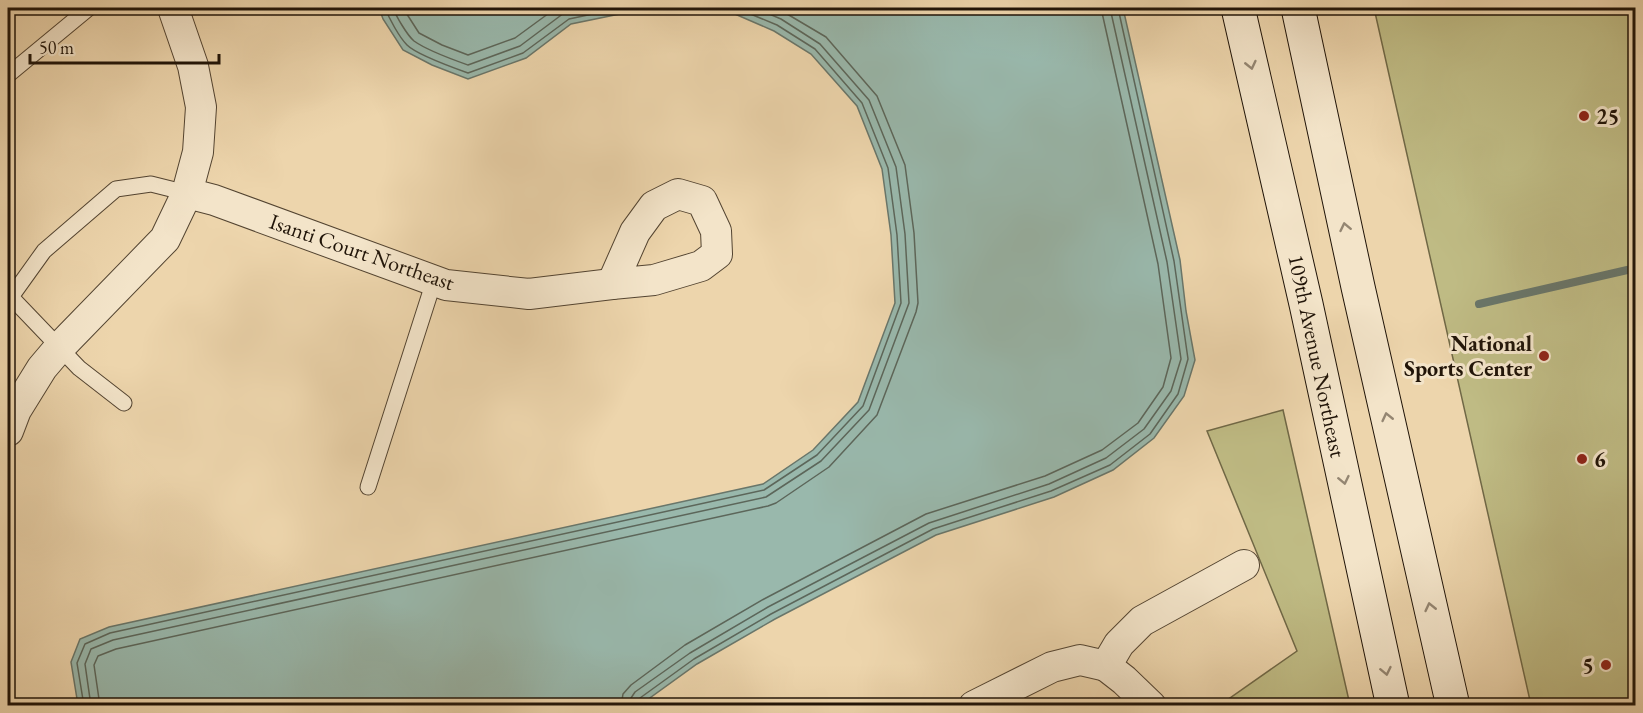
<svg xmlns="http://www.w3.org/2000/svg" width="1643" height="713" viewBox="0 0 1643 713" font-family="'EB Garamond',serif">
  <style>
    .green { fill: #bfbb84; stroke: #706846; stroke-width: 1.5 }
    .water { fill: #99b8ac; stroke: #69766a; stroke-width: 1.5 }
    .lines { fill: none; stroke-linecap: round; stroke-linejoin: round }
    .shore { stroke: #5c665a; stroke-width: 1.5 }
    .stream { stroke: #69766a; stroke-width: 8 }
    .lane-casing { stroke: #534431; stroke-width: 17 }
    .street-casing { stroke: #534431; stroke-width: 32 }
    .secondary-casing { stroke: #201408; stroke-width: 35 }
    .lane { stroke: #f3e4c9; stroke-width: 15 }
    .street { stroke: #f3e4c9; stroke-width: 30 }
    .secondary { stroke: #f3e4c9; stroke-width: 33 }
    .oneway { stroke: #948672 }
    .poi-dot { fill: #8f2418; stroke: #f3e4c9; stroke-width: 2 }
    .labels { text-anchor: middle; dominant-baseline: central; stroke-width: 6; stroke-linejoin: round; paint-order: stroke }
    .poi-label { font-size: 22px; font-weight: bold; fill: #201408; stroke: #f3e4c9; text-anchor: start }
    .street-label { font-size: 22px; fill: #201408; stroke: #f3e4c9 }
  </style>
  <rect width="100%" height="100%" fill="#edd5ac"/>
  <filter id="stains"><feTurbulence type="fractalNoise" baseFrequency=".00333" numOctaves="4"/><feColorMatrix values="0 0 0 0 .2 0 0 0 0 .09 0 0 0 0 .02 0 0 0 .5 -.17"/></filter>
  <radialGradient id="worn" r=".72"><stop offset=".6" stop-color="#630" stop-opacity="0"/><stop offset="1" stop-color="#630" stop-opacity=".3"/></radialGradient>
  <!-- green -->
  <g class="green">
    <path d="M1374 8H1635V705H1531Z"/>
    <path d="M1283 410 1350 705H1220L1297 651 1207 431Z"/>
  </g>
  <!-- water -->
  <g class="water">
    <path d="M379 8H649L571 24 526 58 468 79 432 65 403 50 383 19Z"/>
    <path d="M721 8H1123L1180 260 1186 311 1195 360 1184 396 1154 438 1113 470 1054 497 936 535 775 619 697 664 640 705H78L71 662 80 639 109 627 763 484 813 450 858 402 895 303 891 235 882 169 857 106 811 54 774 31Z"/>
  </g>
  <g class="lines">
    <!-- shore -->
    <g class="shore">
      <path d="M385 8C389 18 399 37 407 45 416 54 454 68 468 73L523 53 569 19 621 8"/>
      <path d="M393 8C396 16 407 35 414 41 428 51 451 59 468 65L520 46 564 13 585 8"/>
      <path d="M403 8 419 33 442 45 468 55 515 38 556 8"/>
      <path d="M84 706 77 663 85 644 110 633 764 490 817 455 863 406 901 303 897 235 888 168 862 103 815 49 777 25 736 8"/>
      <path d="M91 706 85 664 91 649 113 640 766 497 821 461 869 410 909 303 905 234 896 167 869 100 820 44 781 19 755 8"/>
      <path d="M100 706 94 665 98 656 116 649 768 506 776 503 829 467 877 415 916 312 918 303 914 233 905 165 877 96 826 37 777 8"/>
      <path d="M621 706 623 694 631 685 685 645 764 599 926 514 1045 476 1102 450 1138 423 1163 387 1171 358 1158 264 1101 8"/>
      <path d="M630 706 631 698 635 692 690 653 768 607 929 523 1049 484 1106 458 1144 429 1171 391 1181 359 1167 262 1110 8"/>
      <path d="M637 706 640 698 694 659 771 614 933 529 1051 491 1110 465 1150 434 1178 394 1188 359 1174 261 1118 8"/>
    </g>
    <!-- stream -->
    <path class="stream" d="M1479 304 1636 268"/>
    <!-- lane casing -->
    <g class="lane-casing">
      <g id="lane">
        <path d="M8 75 89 8"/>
        <path d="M8 295 11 297 79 368 124 403"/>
        <path d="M11 297 44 251 116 189 151 184 187 193"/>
        <path d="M368 487 434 281"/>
      </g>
    </g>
    <!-- street casing -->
    <g class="street-casing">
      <g id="street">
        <path d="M187 193 214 200 446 285 529 294 612 284"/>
        <path d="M678 194 702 201 716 231 717 254 701 266 654 280 612 284 635 232 654 206Z"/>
        <path d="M8 431 16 410 42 368 59 348 165 239 187 193 198 152 201 107 193 66 173 8"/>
        <path d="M1106 666 1124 680 1151 706"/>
        <path d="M974 706 1052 667 1080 660 1106 666 1119 644 1142 621 1244 565"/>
      </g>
    </g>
    <!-- secondary casing -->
    <g class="secondary-casing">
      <g id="secondary">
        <path d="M1238 8 1306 304 1393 706"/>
        <path d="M1298 8 1358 287 1453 706"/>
      </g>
    </g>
    <!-- lane -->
    <use href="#lane" class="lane"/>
    <!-- street -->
    <use href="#street" class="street"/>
    <!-- secondary -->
    <use href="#secondary" class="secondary"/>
  </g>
  <!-- one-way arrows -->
  <defs><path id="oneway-chevron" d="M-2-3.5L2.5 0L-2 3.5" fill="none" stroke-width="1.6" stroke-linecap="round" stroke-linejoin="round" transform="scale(1.5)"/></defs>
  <g class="oneway">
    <use href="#oneway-chevron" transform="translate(1251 65) rotate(77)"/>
    <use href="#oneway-chevron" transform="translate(1345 227) rotate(-102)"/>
    <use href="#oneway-chevron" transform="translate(1387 417) rotate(-103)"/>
    <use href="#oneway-chevron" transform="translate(1344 480) rotate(78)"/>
    <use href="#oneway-chevron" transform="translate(1430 607) rotate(-103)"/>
    <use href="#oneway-chevron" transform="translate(1386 671) rotate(78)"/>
  </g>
  <!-- markers -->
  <g class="poi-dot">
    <circle cx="1584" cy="116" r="6"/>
    <circle cx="1544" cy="356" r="6"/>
    <circle cx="1582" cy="459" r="6"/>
    <circle cx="1606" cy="665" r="6"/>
  </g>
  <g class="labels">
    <!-- poi labels -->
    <g class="poi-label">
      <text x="1596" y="116">25</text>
      <text x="1532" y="343" text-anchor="end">National<tspan x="1532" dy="25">Sports Center</tspan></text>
      <text x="1594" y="459">6</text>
      <text x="1594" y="665" text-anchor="end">5</text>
    </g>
    <!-- street labels -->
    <g class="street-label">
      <text transform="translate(362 252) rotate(19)">Isanti Court Northeast</text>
      <text transform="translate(1317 356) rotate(78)">109th Avenue Northeast</text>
    </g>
  </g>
  <!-- margin -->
  <rect width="1643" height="713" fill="none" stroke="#edd5ac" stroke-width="30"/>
  <rect x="9" y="9" width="1625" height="695" fill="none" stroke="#201408" stroke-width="3"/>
  <rect x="15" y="15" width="1613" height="683" fill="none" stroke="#201408" stroke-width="1.5"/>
  <!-- scale -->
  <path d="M30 54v9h189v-9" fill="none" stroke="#201408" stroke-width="3"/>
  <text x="39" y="54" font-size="18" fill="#201408" stroke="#f3e4c9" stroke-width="4.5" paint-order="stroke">50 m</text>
  <rect width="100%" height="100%" filter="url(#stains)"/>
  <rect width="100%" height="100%" fill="url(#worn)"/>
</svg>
